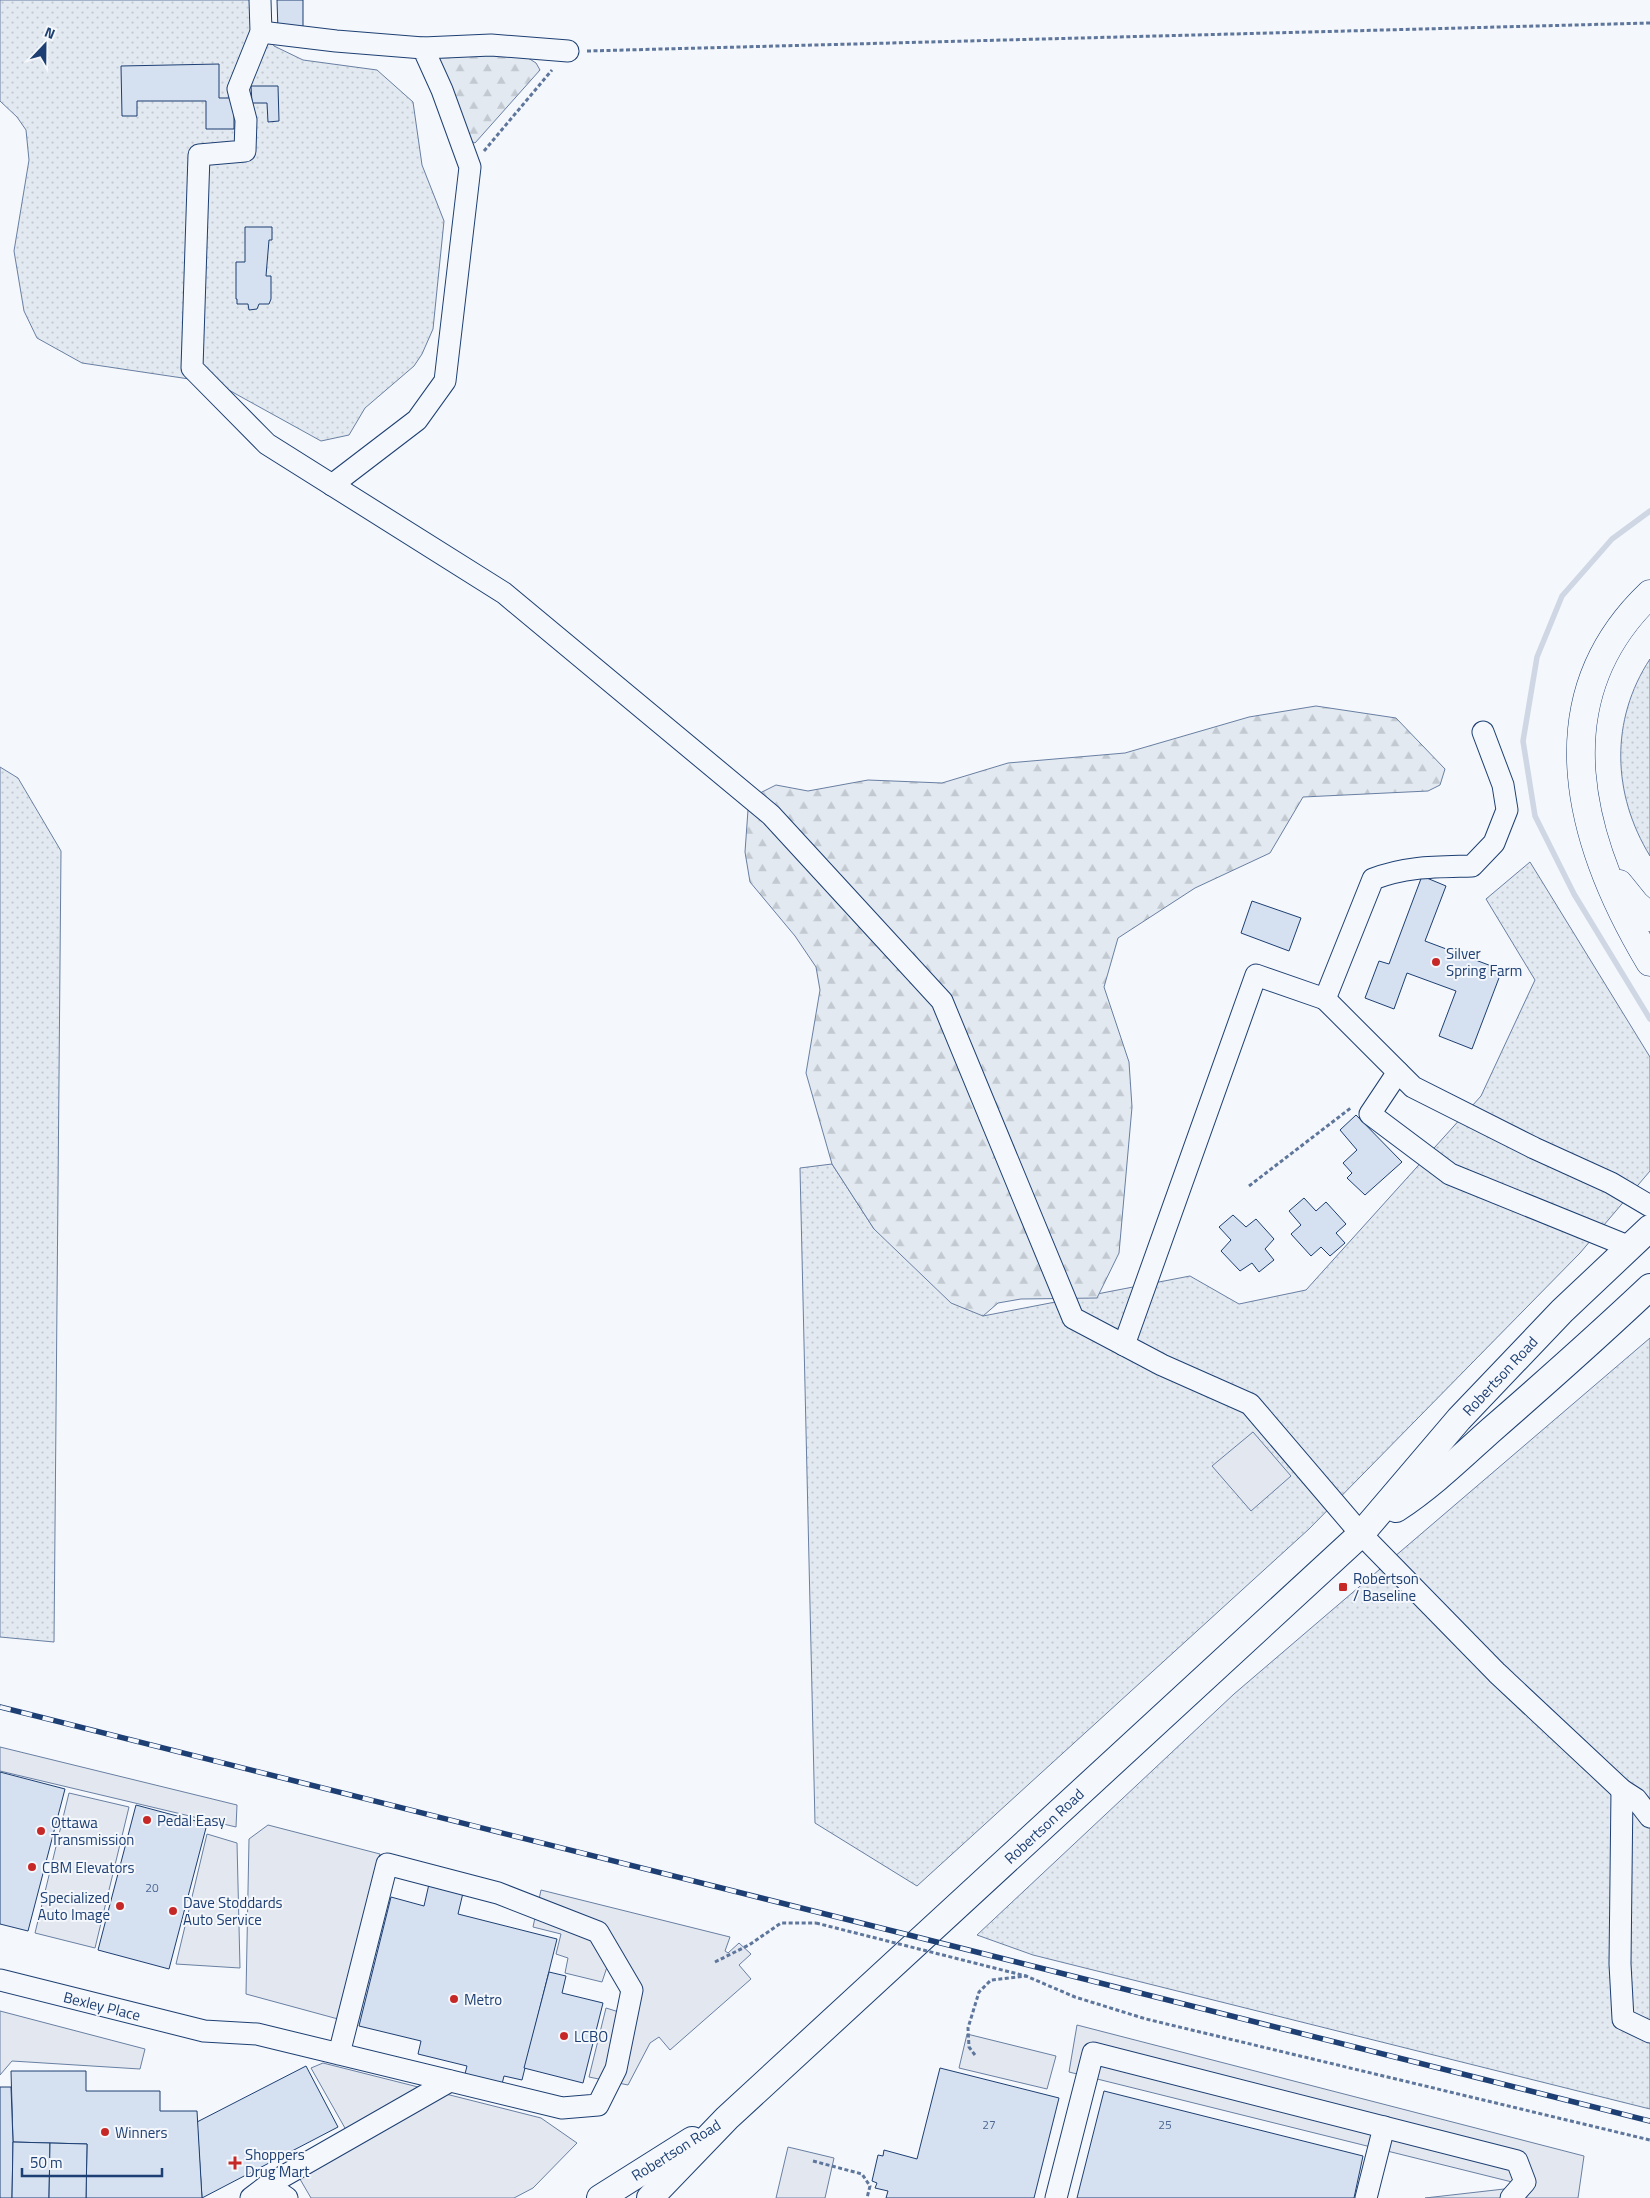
<svg xmlns="http://www.w3.org/2000/svg" width="1650" height="2198" viewBox="0 0 1650 2198" font-family="'Titillium Web',sans-serif">
  <style>
    .grass { fill: url(#grass-dots); stroke: #687fa3 }
    .forest { fill: url(#forest-firs); stroke: #687fa3 }
    .parking { fill: #e3e8f0; stroke: #687fa3 }
    .lines { fill: none; stroke-linecap: round; stroke-linejoin: round }
    .stream { stroke: #cfd7e4; stroke-width: 5.5 }
    .building { fill: #d5e0f0; stroke: #1d3f73 }
    .minor-casing { stroke: #1d3f73; stroke-width: 23 }
    .major-casing { stroke: #1d3f73; stroke-width: 28 }
    .highway-casing { stroke: #1d3f73; stroke-width: 29 }
    .path { stroke: #5e769c; stroke-width: 3; stroke-dasharray: 4 2.5; stroke-linecap: butt }
    .minor { stroke: #f4f7fb; stroke-width: 21 }
    .major { stroke: #f4f7fb; stroke-width: 26 }
    .highway { stroke: #f4f7fb; stroke-width: 28 }
    .rail-casing { stroke: #1d3f73; stroke-width: 5.5 }
    .rail { stroke: #f4f7fb; stroke-width: 4; stroke-dasharray: 11; stroke-linecap: butt }
    .path-bridge { stroke: #5e769c; stroke-width: 3; stroke-dasharray: 4 2.5; stroke-linecap: butt }
    .poi-dot { fill: #c62828; stroke: #f4f7fb; stroke-width: 2 }
    .labels { text-anchor: middle; dominant-baseline: central; stroke-width: 4; stroke-linejoin: round; paint-order: stroke }
    .number-label { font-size: 12px; fill: #4b6792 }
    .poi-label { font-size: 15px; fill: #1d3f73; stroke: #f4f7fb; text-anchor: start }
    .street-label { font-size: 15px; fill: #1d3f73; stroke: #f4f7fb }
  </style>
  <defs>
    <pattern id="grass-dots" width="8" height="8" patternUnits="userSpaceOnUse" patternTransform="scale(1.25)"><rect width="8" height="8" fill="#e3e9f0"/><path d="M2 2h.1M6 6h.1" fill="none" stroke="#c2c9d1" stroke-width="1.8" stroke-linecap="round"/></pattern>
    <pattern id="forest-firs" width="22" height="20" patternUnits="userSpaceOnUse" patternTransform="scale(1.25)"><rect width="22" height="20" fill="#e3e9f0"/><path d="M5 1l3.5 6h-7zM16 11l3.5 6h-7z" fill="#c2c9d1"/></pattern>
  </defs>
  <rect width="100%" height="100%" fill="#f4f7fb"/>
  <!-- grass -->
  <g class="grass">
    <path d="M0 0H252L274 46 303 60 377 70 413 102 422 165 444 221 433 329 422 354 414 366 365 408 349 435 321 441 216 383 82 363 37 338 24 311 14 251 29 160 26 130 17 117 0 101Z"/>
    <path d="M1650 659V856C1612 794 1610 720 1650 659Z"/>
    <path d="M0 767 18 778 61 851 54 1642 0 1637Z"/>
    <path d="M1530 862 1650 1057V1171L1580 1253 1309 1529 917 1886 815 1823 800 1168 832 1164 874 1229 983 1316 1190 1276 1239 1304 1306 1290 1481 1096 1535 980 1486 899Z"/>
    <path d="M1650 1338V2109L1033 1955 977 1935 1234 1694Z"/>
  </g>
  <!-- forest -->
  <g class="forest">
    <path d="M438 55 525 56 536 63 540 70 475 143 469 140 464 133Z"/>
    <path d="M1316 706 1396 718 1445 769 1440 785 1428 791 1303 797 1270 853 1195 888 1118 938 1104 987 1129 1062 1132 1107 1119 1253 1097 1298 1021 1299 998 1303 983 1316 951 1303 874 1229 832 1164 806 1073 820 990 816 967 795 936 750 882 745 852 748 810 758 794 776 785 808 791 868 780 942 783 1008 763 1125 753 1249 717Z"/>
  </g>
  <!-- parking -->
  <g class="parking">
    <path d="M1253 1432 1291 1476 1251 1511 1212 1466Z"/>
    <path d="M0 1747 237 1805 236 1827 0 1771Z"/>
    <path d="M69 1793 129 1807 95 1948 35 1933Z"/>
    <path d="M268 1825 380 1854 338 2019 246 1994 249 1839Z"/>
    <path d="M207 1834 237 1843 240 1968 176 1964Z"/>
    <path d="M541 1890 730 1937 725 1951 728 1953 739 1943 751 1954 739 1965 751 1979 670 2050 659 2037 650 2043 628 2085 589 2077 606 2008 619 2012 624 1989 607 1967 602 1982 565 1973 568 1958 556 1954 561 1934 533 1927Z"/>
    <path d="M0 2011 145 2049 140 2069 12 2061 0 2075Z"/>
    <path d="M1077 2025 1584 2156 1578 2198H1425L1513 2188 1512 2182 1069 2072Z"/>
    <path d="M967 2034 1056 2056 1047 2089 959 2068Z"/>
    <path d="M323 2063 541 2118 577 2143 533 2188 514 2198H311L297 2174 354 2144 311 2068Z"/>
    <path d="M788 2147 834 2158 825 2198H776Z"/>
  </g>
  <g class="lines">
    <!-- stream -->
    <path class="stream" d="M1650 511 1612 539 1562 596 1537 657 1523 741 1535 816 1574 894 1650 1019"/>
  </g>
  <!-- building -->
  <g class="building">
    <path d="M277 0H303V30L278 31Z"/>
    <path d="M219 64V98H234V129H206V101H137V116H122L121 66Z"/>
    <path d="M251 86H278L279 121 268 122 267 103H252Z"/>
    <path d="M245 227H272V240H269L266 276H271V299L269 304H259L257 309 249 310 248 304H237V299H236V262H245Z"/>
    <path d="M1422 876 1446 886 1425 941 1502 970 1472 1049 1439 1036 1456 991 1407 973 1394 1009 1365 998 1379 961 1389 964Z"/>
    <path d="M1252 901 1301 918 1289 951 1241 933Z"/>
    <path d="M1356 1115 1402 1162 1365 1195 1347 1178 1352 1173 1343 1163 1357 1150 1340 1130Z"/>
    <path d="M1304 1198 1316 1211 1326 1202 1346 1224 1336 1233 1345 1243 1330 1256 1321 1247 1311 1256 1291 1234 1301 1225 1289 1211Z"/>
    <path d="M1233 1215 1246 1227 1256 1219 1274 1239 1265 1249 1274 1260 1259 1272 1252 1263 1240 1271 1221 1251 1231 1240 1219 1227Z"/>
    <path d="M0 1772 65 1789 28 1931 0 1924Z"/>
    <path d="M136 1805 207 1824 169 1969 98 1950Z"/>
    <path d="M429 1884 463 1893 458 1914 557 1939 522 2080 504 2076 502 2084 465 2074 467 2066 418 2054 421 2041 359 2026 391 1897 424 1906Z"/>
    <path d="M549 1972 566 1976 562 1993 603 2003 583 2083 524 2068Z"/>
    <path d="M306 2066 338 2127 202 2198 197 2122Z"/>
    <path d="M940 2068 1059 2098 1034 2198H886L888 2191 875 2188 877 2183 872 2181 878 2155 883 2156 884 2150 917 2159Z"/>
    <path d="M11 2071H86V2091H160V2111H197L202 2198H86L87 2144 13 2142Z"/>
    <path d="M0 2087H11L13 2142 12 2198H0Z"/>
    <path d="M1104 2091 1363 2156 1354 2198H1077Z"/>
    <path d="M13 2142 50 2143 49 2198H12Z"/>
    <path d="M50 2143 87 2144 86 2198H49Z"/>
  </g>
  <g class="lines">
    <!-- minor casing -->
    <g class="minor-casing">
      <g id="minor">
        <path d="M260 0 261 32 238 89 246 120 245 151 199 155 192 368 267 444 504 593 771 815 942 1001 1073 1318 1162 1365 1250 1404 1361 1534 1497 1673 1622 1790 1636 1799 1650 1817"/>
        <path d="M261 32 336 41 423 48 442 90 470 167 445 381 417 420 332 485"/>
        <path d="M423 48 491 45 568 51"/>
        <path d="M1325 999 1413 1087 1534 1148 1611 1183 1650 1206"/>
        <path d="M1398 1072 1370 1114 1450 1174 1630 1247"/>
        <path d="M1124 1345 1256 975 1325 999 1373 879C1407 866 1436 867 1472 866L1494 843 1507 810 1503 785 1483 732"/>
        <path d="M1622 1790 1620 1964 1623 2019 1650 2032"/>
        <path d="M0 1980 204 2031 257 2034 562 2108 598 2105 616 2069 632 1990 598 1932 498 1893 387 1864 339 2054"/>
        <path d="M268 2185 287 2198"/>
        <path d="M251 2198 268 2185 450 2081"/>
        <path d="M1056 2198 1093 2053 1517 2161 1525 2182 1511 2198"/>
        <path d="M1366 2198 1384 2127"/>
      </g>
    </g>
    <!-- major casing -->
    <g class="major-casing">
      <g id="major">
        <path d="M1396 1509C1430 1487 1460 1458 1490 1431 1544 1384 1598 1336 1650 1287"/>
        <path d="M600 2198 692 2140"/>
        <path d="M650 2198 727 2118 1361 1534 1459 1419 1562 1311 1650 1228"/>
      </g>
    </g>
    <!-- highway casing -->
    <g class="highway-casing">
      <g id="highway">
        <path d="M1650 594C1538 701 1580 845 1650 962"/>
        <path d="M1619 884 1636 905 1650 917"/>
      </g>
    </g>
    <!-- path -->
    <g class="path">
      <path d="M587 51 1650 23"/>
      <path d="M484 151 552 70"/>
      <path d="M1249 1186 1352 1107"/>
      <path d="M715 1962 749 1945 781 1923H816"/>
      <path d="M975 2055 969 2047 968 2028 979 1992 991 1980 1026 1976 1075 1997 1146 2019 1650 2140"/>
      <path d="M813 2161 862 2174 870 2186 867 2198"/>
    </g>
    <!-- minor -->
    <use href="#minor" class="minor"/>
    <!-- major -->
    <use href="#major" class="major"/>
    <!-- highway -->
    <use href="#highway" class="highway"/>
    <!-- rail casing -->
    <g class="rail-casing">
      <path id="rail" d="M0 1707 1650 2121"/>
    </g>
    <!-- rail -->
    <use href="#rail" class="rail"/>
    <!-- path-bridge -->
    <path class="path-bridge" d="M816 1923 1026 1976"/>
  </g>
  <!-- markers -->
  <g class="poi-dot">
    <circle cx="1436" cy="962" r="5"/>
    <rect x="1338" y="1582" width="10" height="10" rx="2.5"/>
    <circle cx="147" cy="1820" r="5"/>
    <circle cx="41" cy="1831" r="5"/>
    <circle cx="32" cy="1867" r="5"/>
    <circle cx="120" cy="1906" r="5"/>
    <circle cx="173" cy="1911" r="5"/>
    <circle cx="454" cy="1999" r="5"/>
    <circle cx="564" cy="2036" r="5"/>
    <circle cx="105" cy="2132" r="5"/>
    <path d="M232.5 2155.5h5v5h5v5h-5v5h-5v-5h-5v-5h5z"/>
  </g>
  <g class="labels">
    <!-- number labels -->
    <g class="number-label">
      <text x="152" y="1887">20</text>
      <text x="989" y="2124">27</text>
      <text x="1165" y="2124">25</text>
    </g>
    <!-- poi labels -->
    <g class="poi-label">
      <text x="1446" y="953">Silver<tspan x="1446" dy="17">Spring Farm</tspan></text>
      <text x="1353" y="1578">Robertson<tspan x="1353" dy="17">/ Baseline</tspan></text>
      <text x="157" y="1820">Pedal Easy</text>
      <text x="51" y="1822">Ottawa<tspan x="51" dy="17">Transmission</tspan></text>
      <text x="42" y="1867">CBM Elevators</text>
      <text x="110" y="1897" text-anchor="end">Specialized<tspan x="110" dy="17">Auto Image</tspan></text>
      <text x="183" y="1902">Dave Stoddards<tspan x="183" dy="17">Auto Service</tspan></text>
      <text x="464" y="1999">Metro</text>
      <text x="574" y="2036">LCBO</text>
      <text x="115" y="2132">Winners</text>
      <text x="245" y="2154">Shoppers<tspan x="245" dy="17">Drug Mart</tspan></text>
    </g>
    <!-- street labels -->
    <g class="street-label">
      <text transform="translate(1500 1376) rotate(-47)">Robertson Road</text>
      <text transform="translate(1044 1826) rotate(-43)">Robertson Road</text>
      <text transform="translate(102 2006) rotate(14)">Bexley Place</text>
      <text transform="translate(676 2150) rotate(-32)">Robertson Road</text>
    </g>
  </g>
  <!-- north arrow -->
  <g transform="translate(45 45) rotate(22)" stroke="#f4f7fb" stroke-width="4" paint-order="stroke">
  <path d="M0-4L9 19L0 12L-9 19Z" fill="#1d3f73"/>
  <text y="-8" font-size="14" font-weight="bold" text-anchor="middle" fill="#1d3f73">N</text>
  </g>
  <!-- scale -->
  <path d="M22 2168v8h140v-8" fill="none" stroke="#1d3f73" stroke-width="2.5"/>
  <text x="30" y="2168" font-size="15" fill="#1d3f73" stroke="#f4f7fb" stroke-width="4" paint-order="stroke">50 m</text>
</svg>
